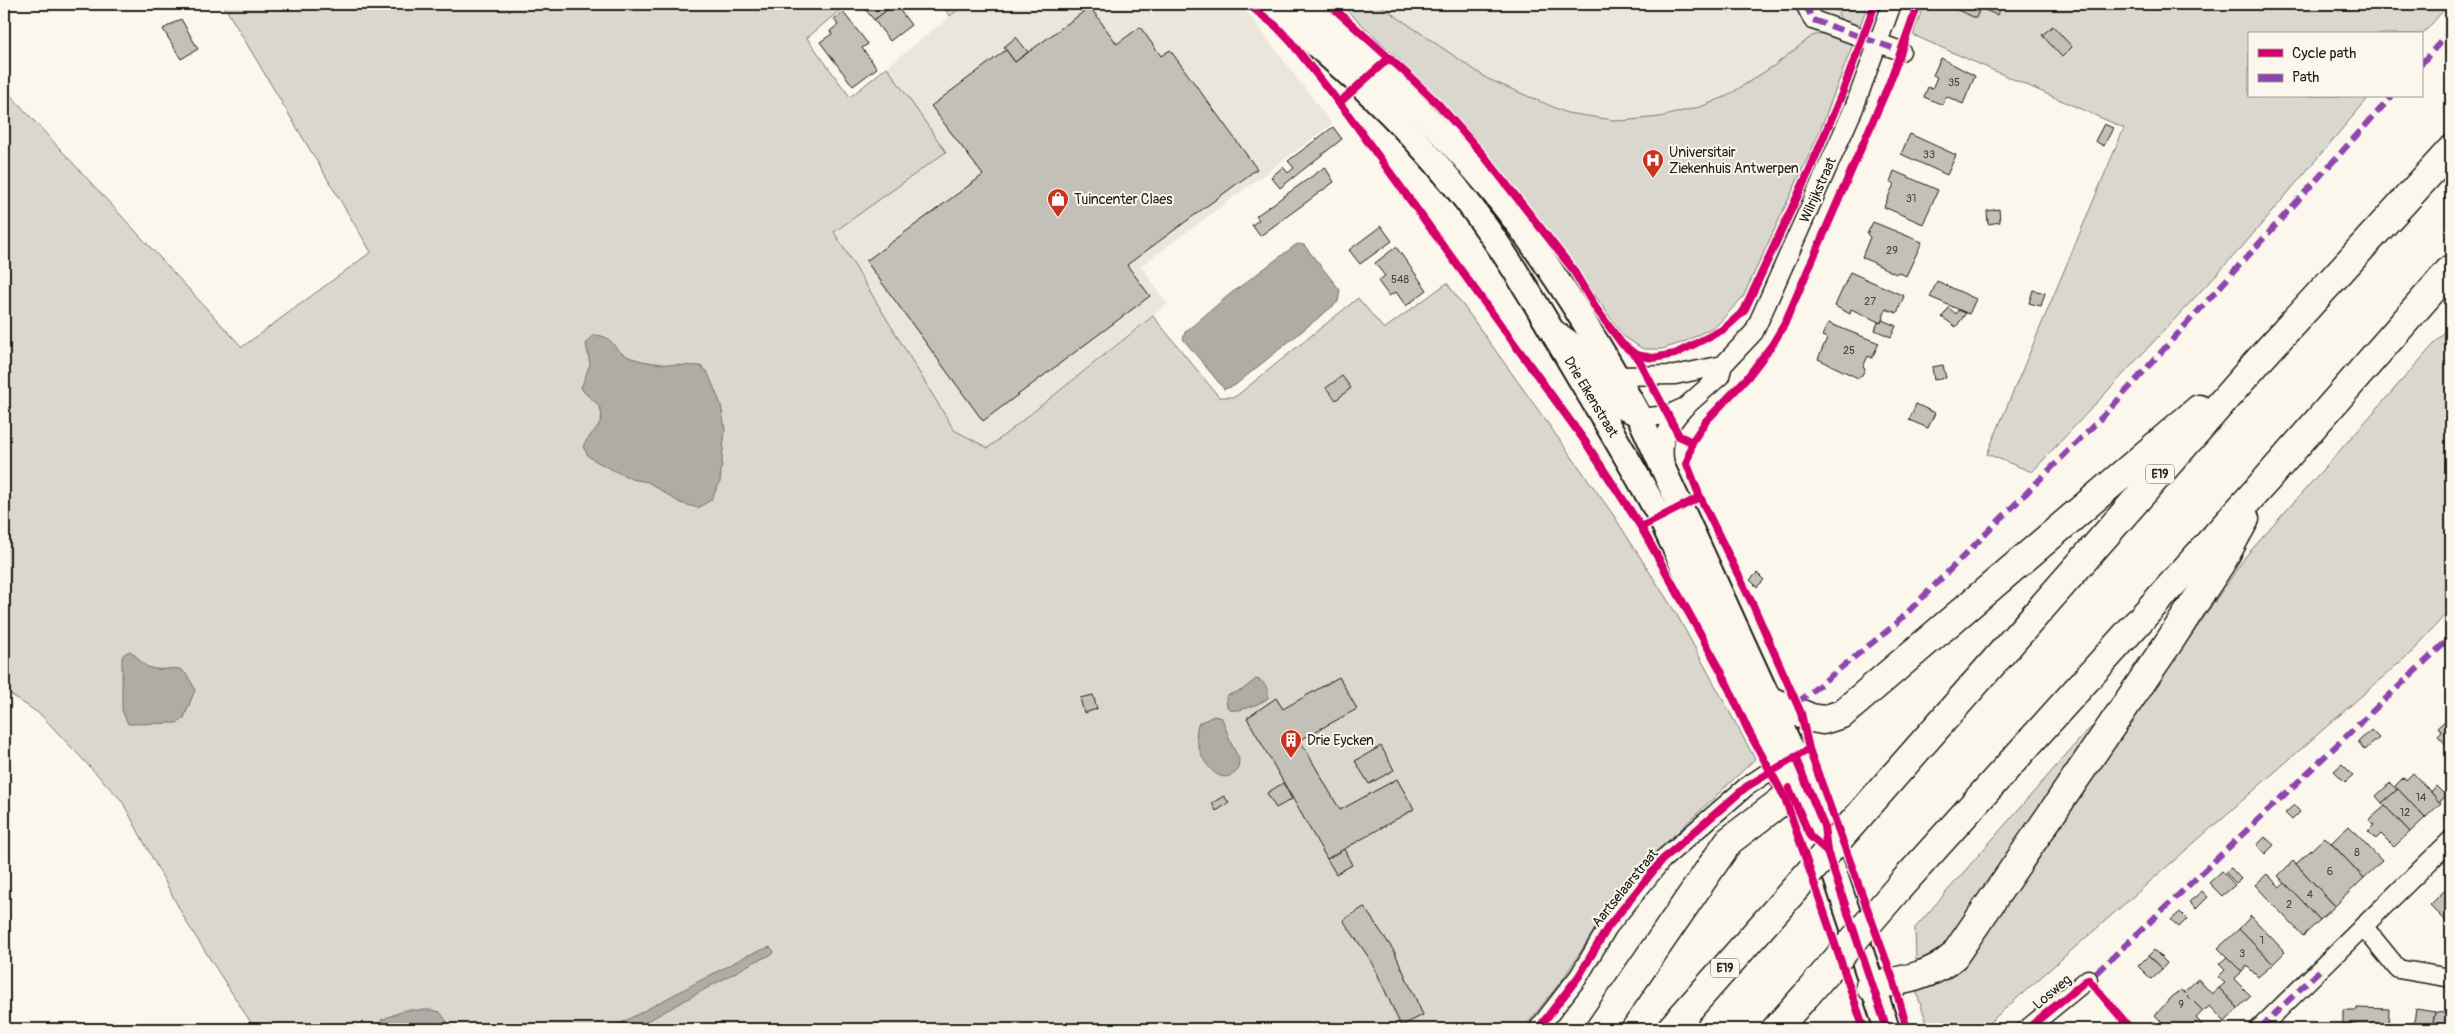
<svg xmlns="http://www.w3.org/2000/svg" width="2455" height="1033" viewBox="0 0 2455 1033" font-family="Pangolin,sans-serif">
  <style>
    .built { fill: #eae6dc }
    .green { fill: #dad7ce; stroke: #7b7a75 }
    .water { fill: #afaca5; stroke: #74726e }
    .building { fill: #c3c0b8; stroke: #1c1c1c }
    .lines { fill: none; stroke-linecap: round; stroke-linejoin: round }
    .street-casing { stroke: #1c1c1c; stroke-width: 21 }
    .secondary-casing { stroke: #1c1c1c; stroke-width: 28 }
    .highway-casing { stroke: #1c1c1c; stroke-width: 31 }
    .street { stroke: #fbf7ec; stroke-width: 18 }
    .secondary { stroke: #fbf7ec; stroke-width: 24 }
    .highway { stroke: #fbf7ec; stroke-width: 28 }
    .highway-bridge-casing { stroke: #1c1c1c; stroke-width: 31; stroke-linecap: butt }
    .highway-bridge { stroke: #fbf7ec; stroke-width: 28 }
    .quiet { stroke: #8e44ad; stroke-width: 6; stroke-dasharray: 12 6; stroke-linecap: butt }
    .cycleway-casing { stroke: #fbf7ec; stroke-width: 11 }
    .cycleway { stroke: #d6006c; stroke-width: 8 }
    .labels { text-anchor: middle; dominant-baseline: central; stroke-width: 4; stroke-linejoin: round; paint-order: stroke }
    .number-label { font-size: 11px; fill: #464543 }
    .shield { fill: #fbf7ec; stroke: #5f5e5a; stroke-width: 1 }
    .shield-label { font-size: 12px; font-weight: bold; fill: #1c1c1c }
    .poi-label { font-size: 14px; fill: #1c1c1c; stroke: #fbf7ec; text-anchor: start }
    .street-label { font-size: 14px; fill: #1c1c1c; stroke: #fbf7ec }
  </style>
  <rect width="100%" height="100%" fill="#fbf7ec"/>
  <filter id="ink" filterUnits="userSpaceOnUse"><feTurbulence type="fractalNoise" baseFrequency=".02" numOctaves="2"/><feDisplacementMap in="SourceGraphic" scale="10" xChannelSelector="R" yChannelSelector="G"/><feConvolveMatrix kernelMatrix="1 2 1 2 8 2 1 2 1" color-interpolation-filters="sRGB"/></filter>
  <g filter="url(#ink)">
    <!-- built -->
    <g class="built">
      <path d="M966 4H1236L1248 13 1332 124 1141 266 1167 304 988 448 954 430 834 232 946 152 887 67Z"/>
      <path d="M1340 4H1868L1817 138 1743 297 1717 325 1684 342 1662 349H1643L1623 336 1569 258 1473 135 1426 84Z"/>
    </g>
    <!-- green -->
    <g class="green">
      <path d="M223 4H847L807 38 850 97 887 67 946 152 834 232 954 430 988 448 1153 316 1219 397H1235L1358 298 1384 329 1447 283 1612 513 1677 615 1755 759 1626 881 1563 979 1523 1029H255L187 923 122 801 41 715 4 690V88L242 347 371 252Z"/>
      <path d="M941 4H966L950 16Z"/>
      <path d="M1340 4H1378L1488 79 1567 113 1620 121 1660 117 1703 106 1727 96 1775 65 1812 36 1823 33 1853 44 1817 138 1743 297 1717 325 1684 342 1662 349H1643L1623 336 1569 258 1473 135 1430 89Z"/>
      <path d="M1834 4H1868L1859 28 1842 22Z"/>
      <path d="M1924 4H2449L2421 36V34H2249V96H2370L2242 247 2032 472 1987 454 2124 128 1913 35Z"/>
      <path d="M2451 325V608L2415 649 1982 1029H1929L1917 994 1915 928 2085 733 2180 652 2246 556Z"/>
    </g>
    <!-- water -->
    <g class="water">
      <path d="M1297 244 1304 245 1340 290 1338 302 1234 386 1224 389 1183 339 1185 332 1230 294Z"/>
      <path d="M593 335C614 335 611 348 625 355 643 365 679 365 700 366L707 371 721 405 725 429 720 482 711 500 698 508 680 503 648 482 631 479 601 464 589 457 583 447C588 433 610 423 598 405 593 399 585 395 581 388L590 364 586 344Z"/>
      <path d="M130 651C137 655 141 664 148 667 171 676 180 654 195 690L184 718 177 723 128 724 122 710V657L124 654Z"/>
      <path d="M1256 679C1265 681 1269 689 1268 698 1260 704 1241 712 1231 710L1227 707 1226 696 1242 690Z"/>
      <path d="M1214 716 1222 718 1230 741 1239 759 1238 770C1215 796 1188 740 1199 723Z"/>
      <path d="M770 947 774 951 773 954 754 962 637 1027V1029H610L748 955Z"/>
      <path d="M405 1010H431L440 1012 452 1029H384L381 1020Z"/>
    </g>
    <!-- building -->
    <g class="building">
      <path d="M861 4H895L874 20Z"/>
      <path d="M895 4 911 25 890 41 874 20Z"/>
      <path d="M1958 4H2002L1997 15 1980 8 1976 18 1955 9Z"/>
      <path d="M1090 7 1117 44 1140 27 1161 56 1170 50 1257 169 1127 265 1150 296 983 421 866 261 983 175 931 106 1006 50 1015 62Z"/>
      <path d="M843 12 868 44 862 48 877 68 853 86 820 42 832 34 830 31 838 25 834 19Z"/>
      <path d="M181 19 198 49 181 59 163 29Z"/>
      <path d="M2053 26 2072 47 2062 57 2042 35Z"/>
      <path d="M1016 37 1028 52 1015 62 1004 47Z"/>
      <path d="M1941 58 1975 76 1963 104 1946 96 1943 105 1924 97 1928 87 1932 89 1937 77 1933 75Z"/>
      <path d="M2104 124 2113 128 2104 146 2095 141Z"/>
      <path d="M1333 127 1342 139 1280 188 1271 177 1283 167 1288 173 1294 168 1288 161Z"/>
      <path d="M1910 134 1956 155 1947 175 1901 154Z"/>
      <path d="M1325 167 1334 182 1260 236 1252 225 1259 220 1256 216Z"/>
      <path d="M1894 171 1938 190 1923 224 1884 207 1894 184 1890 182Z"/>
      <path d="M1999 209 2000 222 1988 224 1987 211Z"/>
      <path d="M1873 222 1922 242 1906 276 1898 272 1896 274 1862 257 1870 237 1867 234Z"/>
      <path d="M1381 226 1392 241 1360 264 1349 250Z"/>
      <path d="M1396 247 1427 290 1406 306 1396 292 1389 296 1378 281 1385 276 1375 263Z"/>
      <path d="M1850 272 1904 296 1897 313 1886 309 1881 323 1851 309 1850 314 1835 306Z"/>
      <path d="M1937 281 1976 299 1969 314 1930 297Z"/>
      <path d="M2033 290 2045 293 2041 306 2029 303Z"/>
      <path d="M1949 308 1956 314 1958 310 1966 313 1956 327 1942 317Z"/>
      <path d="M1882 320 1896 326 1891 337 1875 330 1878 322 1881 323Z"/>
      <path d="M1828 323 1879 343 1872 358 1868 356 1863 367 1865 369 1862 375 1858 378 1818 359 1827 338 1822 336Z"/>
      <path d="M1943 365 1946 378 1934 380 1932 367Z"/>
      <path d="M1342 376 1351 388 1336 400 1326 388Z"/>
      <path d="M1916 404 1935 413 1928 428 1909 420Z"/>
      <path d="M1757 573 1764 580 1757 587 1750 580Z"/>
      <path d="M1339 677 1357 709 1300 740 1340 810 1397 779 1414 809 1327 859 1247 718 1276 698 1283 709Z"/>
      <path d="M1093 695 1097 709 1084 713 1080 698Z"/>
      <path d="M2446 720 2450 723 2451 722V750L2438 736 2442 732 2438 727Z"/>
      <path d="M2371 730 2379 738 2365 750 2358 742Z"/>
      <path d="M1381 746 1394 770 1369 784 1355 761Z"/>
      <path d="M2342 764 2353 775 2345 782 2334 771Z"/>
      <path d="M2413 773 2441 803 2425 818 2395 786 2404 777 2406 780Z"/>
      <path d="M1283 783 1292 799 1276 808 1267 793Z"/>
      <path d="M2390 783 2397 790 2382 803 2376 796Z"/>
      <path d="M2436 786 2446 796 2439 802 2431 792Z"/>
      <path d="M2398 789 2425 818 2410 832 2382 803Z"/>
      <path d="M1224 796 1229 803 1216 811 1212 803Z"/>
      <path d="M2294 805 2300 812 2292 820 2285 813Z"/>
      <path d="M2385 806 2410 832 2394 847 2381 834 2376 839 2368 831 2374 825 2369 820Z"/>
      <path d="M2349 826 2382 861 2364 878 2331 843Z"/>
      <path d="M2265 837 2274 845 2265 854 2257 845Z"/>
      <path d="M2325 837 2364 878 2335 906 2296 864Z"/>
      <path d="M1344 849 1352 865 1336 874 1327 859Z"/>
      <path d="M2293 861 2335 906 2320 920 2278 876Z"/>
      <path d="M2231 868 2241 879 2236 883 2225 872Z"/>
      <path d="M2222 871 2235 885 2222 896 2209 883Z"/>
      <path d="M2267 874 2280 887 2285 883 2320 920 2303 936 2255 885Z"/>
      <path d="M2451 884V897L2445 890Z"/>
      <path d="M2445 890 2451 897V926L2430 905Z"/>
      <path d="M2202 891 2208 897 2196 909 2189 902Z"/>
      <path d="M1364 907 1394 951 1423 1015 1401 1026 1372 962 1343 920Z"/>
      <path d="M2180 912 2187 919 2179 927 2171 920Z"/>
      <path d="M2251 916 2285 952 2273 964 2239 929Z"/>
      <path d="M2239 929 2273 964 2258 977 2247 966 2242 972 2218 948Z"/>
      <path d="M2154 950 2167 963 2162 969 2148 956Z"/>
      <path d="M2148 956 2162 969 2151 979 2138 966Z"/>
      <path d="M2227 957 2242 972 2234 979 2251 996 2238 1008 2219 988 2225 983 2218 977 2225 970 2219 964Z"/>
      <path d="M2198 979 2212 994 2219 988 2238 1008 2225 1022 2210 1006 2203 1011 2184 992Z"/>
      <path d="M2182 990 2203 1011 2196 1018 2206 1029H2168L2155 1015 2173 996Z"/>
      <path d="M2357 1008 2389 1009 2388 1029H2356V1025H2343V1010H2357Z"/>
      <path d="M2416 1009 2435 1012 2432 1029H2413Z"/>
      <path d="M2435 1012 2451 1014V1029H2432Z"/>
    </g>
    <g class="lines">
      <!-- street casing -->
      <g class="street-casing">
        <g id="street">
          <path d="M1805 4 1813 20 1901 51"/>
          <path d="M1551 326 1572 341 1617 408 1640 418 1667 415 1685 407 1720 376 1723 365"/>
          <path d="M1617 376 1675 375 1723 365 1754 332 1854 108 1892 4"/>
          <path d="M1665 465C1660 441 1667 426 1684 408"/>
          <path d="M2363 926 2398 969 2451 978"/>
          <path d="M1538 1029 1579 976 1608 927 1662 860 1746 787 1779 765"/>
          <path d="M2027 1029 2088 979"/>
          <path d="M2259 1029 2451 840"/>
        </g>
      </g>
      <!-- secondary casing -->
      <g class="secondary-casing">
        <g id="secondary">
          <path d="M1268 4C1335 60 1400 117 1455 186 1497 238 1531 295 1565 353 1597 408 1630 461 1660 517L1810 836 1820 845"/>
          <path d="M1302 4C1368 57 1429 116 1484 181 1544 253 1595 336 1640 418L1806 781 1824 826 1827 851 1887 1029"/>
        </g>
      </g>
      <!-- highway casing -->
      <g class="highway-casing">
        <g id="highway">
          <path d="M1769 700 1811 718 1823 720 1842 714 2199 409"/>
          <path d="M1872 801 2260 359 2451 150"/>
          <path d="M1901 885 2268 478 2451 269"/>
          <path d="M1870 986C1900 981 1931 977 1954 956L2171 639 2222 561 2245 519"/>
          <path d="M1600 1029 1729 841 1792 793 1808 786"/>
          <path d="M1671 1029 1779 907"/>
          <path d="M1776 1029 1808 993"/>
        </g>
      </g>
      <!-- street -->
      <use href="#street" class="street"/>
      <!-- secondary -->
      <use href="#secondary" class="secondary"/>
      <!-- highway -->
      <use href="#highway" class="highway"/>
      <!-- highway-bridge casing -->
      <g class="highway-bridge-casing">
        <g id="highway-bridge">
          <path d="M1779 907 1872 801"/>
          <path d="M1808 993 1901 885"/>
        </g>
      </g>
      <!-- highway-bridge -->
      <use href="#highway-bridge" class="highway-bridge"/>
      <!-- quiet -->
      <g class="quiet">
        <path d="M1805 4 1813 20 1901 51"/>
        <path d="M2421 64 2451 30"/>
        <path d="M1797 703 1897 623 2109 410 2392 96"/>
        <path d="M2096 973 2451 637"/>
        <path d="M2259 1029 2322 968"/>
      </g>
      <!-- cycleway casing -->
      <g class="cycleway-casing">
        <g id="cycleway">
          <path d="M1248 4 1276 26 1291 42 1347 113 1584 440 1641 527 1721 671 1748 730 1785 798 1864 1029"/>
          <path d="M1329 4 1409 76 1439 105 1484 156 1572 268 1595 307 1622 344 1636 355 1679 436 1692 442"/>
          <path d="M1339 103 1389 58"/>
          <path d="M1636 355 1653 358 1675 354 1724 329 1744 311 1811 167 1843 91 1875 4"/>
          <path d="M1641 527 1700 497"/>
          <path d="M1795 757 1824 826 1827 851 1887 1029"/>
          <path d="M1789 788 1810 836 1827 851"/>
          <path d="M1538 1029 1579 976 1608 927 1662 860 1746 787 1809 749"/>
          <path d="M1907 1029 1894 982 1809 749 1801 713 1753 605 1700 497 1687 464 1692 442 1706 421 1747 378 1772 345 1784 325 1889 84 1918 4"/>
          <path d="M2027 1029 2088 979 2131 1029"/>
        </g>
      </g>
      <!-- cycleway -->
      <use href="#cycleway" class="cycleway"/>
    </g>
  </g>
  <!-- icons -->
  <defs>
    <g id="hospital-pin" transform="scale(1.125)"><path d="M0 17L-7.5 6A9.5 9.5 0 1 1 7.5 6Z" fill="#c8321e" stroke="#fbf7ec"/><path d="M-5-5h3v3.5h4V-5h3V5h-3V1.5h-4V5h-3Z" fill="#fff"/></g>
    <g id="shop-pin" transform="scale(1.125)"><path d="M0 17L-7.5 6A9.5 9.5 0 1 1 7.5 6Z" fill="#c8321e" stroke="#fbf7ec"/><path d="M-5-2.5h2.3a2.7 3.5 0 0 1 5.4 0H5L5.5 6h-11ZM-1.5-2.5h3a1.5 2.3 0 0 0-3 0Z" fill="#fff"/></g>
    <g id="building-pin" transform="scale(1.125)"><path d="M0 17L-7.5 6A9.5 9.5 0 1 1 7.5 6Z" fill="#c8321e" stroke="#fbf7ec"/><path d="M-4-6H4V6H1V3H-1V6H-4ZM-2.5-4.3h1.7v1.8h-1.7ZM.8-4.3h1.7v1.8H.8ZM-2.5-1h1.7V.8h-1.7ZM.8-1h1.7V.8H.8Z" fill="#fff"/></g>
  </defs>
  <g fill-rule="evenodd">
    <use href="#hospital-pin" x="1653" y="160"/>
    <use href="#shop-pin" x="1058" y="199"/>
    <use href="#building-pin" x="1291" y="740"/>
  </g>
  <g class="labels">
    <!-- number labels -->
    <g class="number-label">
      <text x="1954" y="82">35</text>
      <text x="1929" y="154">33</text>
      <text x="1911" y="198">31</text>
      <text x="1892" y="250">29</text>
      <text x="1400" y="279">548</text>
      <text x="1870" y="301">27</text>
      <text x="1849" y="350">25</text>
      <text x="2421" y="797">14</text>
      <text x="2405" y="812">12</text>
      <text x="2357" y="852">8</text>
      <text x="2330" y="871">6</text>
      <text x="2310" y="894">4</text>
      <text x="2289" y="904">2</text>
      <text x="2262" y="940">1</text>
      <text x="2242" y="953">3</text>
      <text x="2181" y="1004">9</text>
    </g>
    <!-- shield labels -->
    <g class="shield">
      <rect x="2146" y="464.5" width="28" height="19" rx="4"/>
      <rect x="1711" y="958.5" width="28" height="19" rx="4"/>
    </g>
    <g class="shield-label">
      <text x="2160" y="474">E19</text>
      <text x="1725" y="968">E19</text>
    </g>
    <!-- poi labels -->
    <g class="poi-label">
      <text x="1669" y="152">Universitair<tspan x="1669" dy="16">Ziekenhuis Antwerpen</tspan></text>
      <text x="1074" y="199">Tuincenter Claes</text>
      <text x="1307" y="740">Drie Eycken</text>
    </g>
    <!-- street labels -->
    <g class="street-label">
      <text transform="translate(1818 190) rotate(-66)">Wilrijkstraat</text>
      <text transform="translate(1591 397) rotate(59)">Drie Eikenstraat</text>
      <text transform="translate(1625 888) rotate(-51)">Aartselaarstraat</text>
      <text transform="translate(2052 992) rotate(-40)">Losweg</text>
    </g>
  </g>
  <!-- margin -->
  <rect width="2455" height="1033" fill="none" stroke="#fbf7ec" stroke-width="20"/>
  <rect x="10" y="10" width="2435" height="1013" fill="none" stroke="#1c1c1c" stroke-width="2" filter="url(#ink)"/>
  <!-- legend -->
  <rect x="2248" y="32" width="175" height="65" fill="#fbf7ec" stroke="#a29f99"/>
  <rect x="2258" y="49" width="25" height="8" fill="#d6006c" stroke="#a29f99"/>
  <text x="2292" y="58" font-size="15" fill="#1c1c1c">Cycle path</text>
  <rect x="2258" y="74" width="25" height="8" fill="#8e44ad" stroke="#a29f99"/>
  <text x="2292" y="82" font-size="15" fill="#1c1c1c">Path</text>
</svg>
